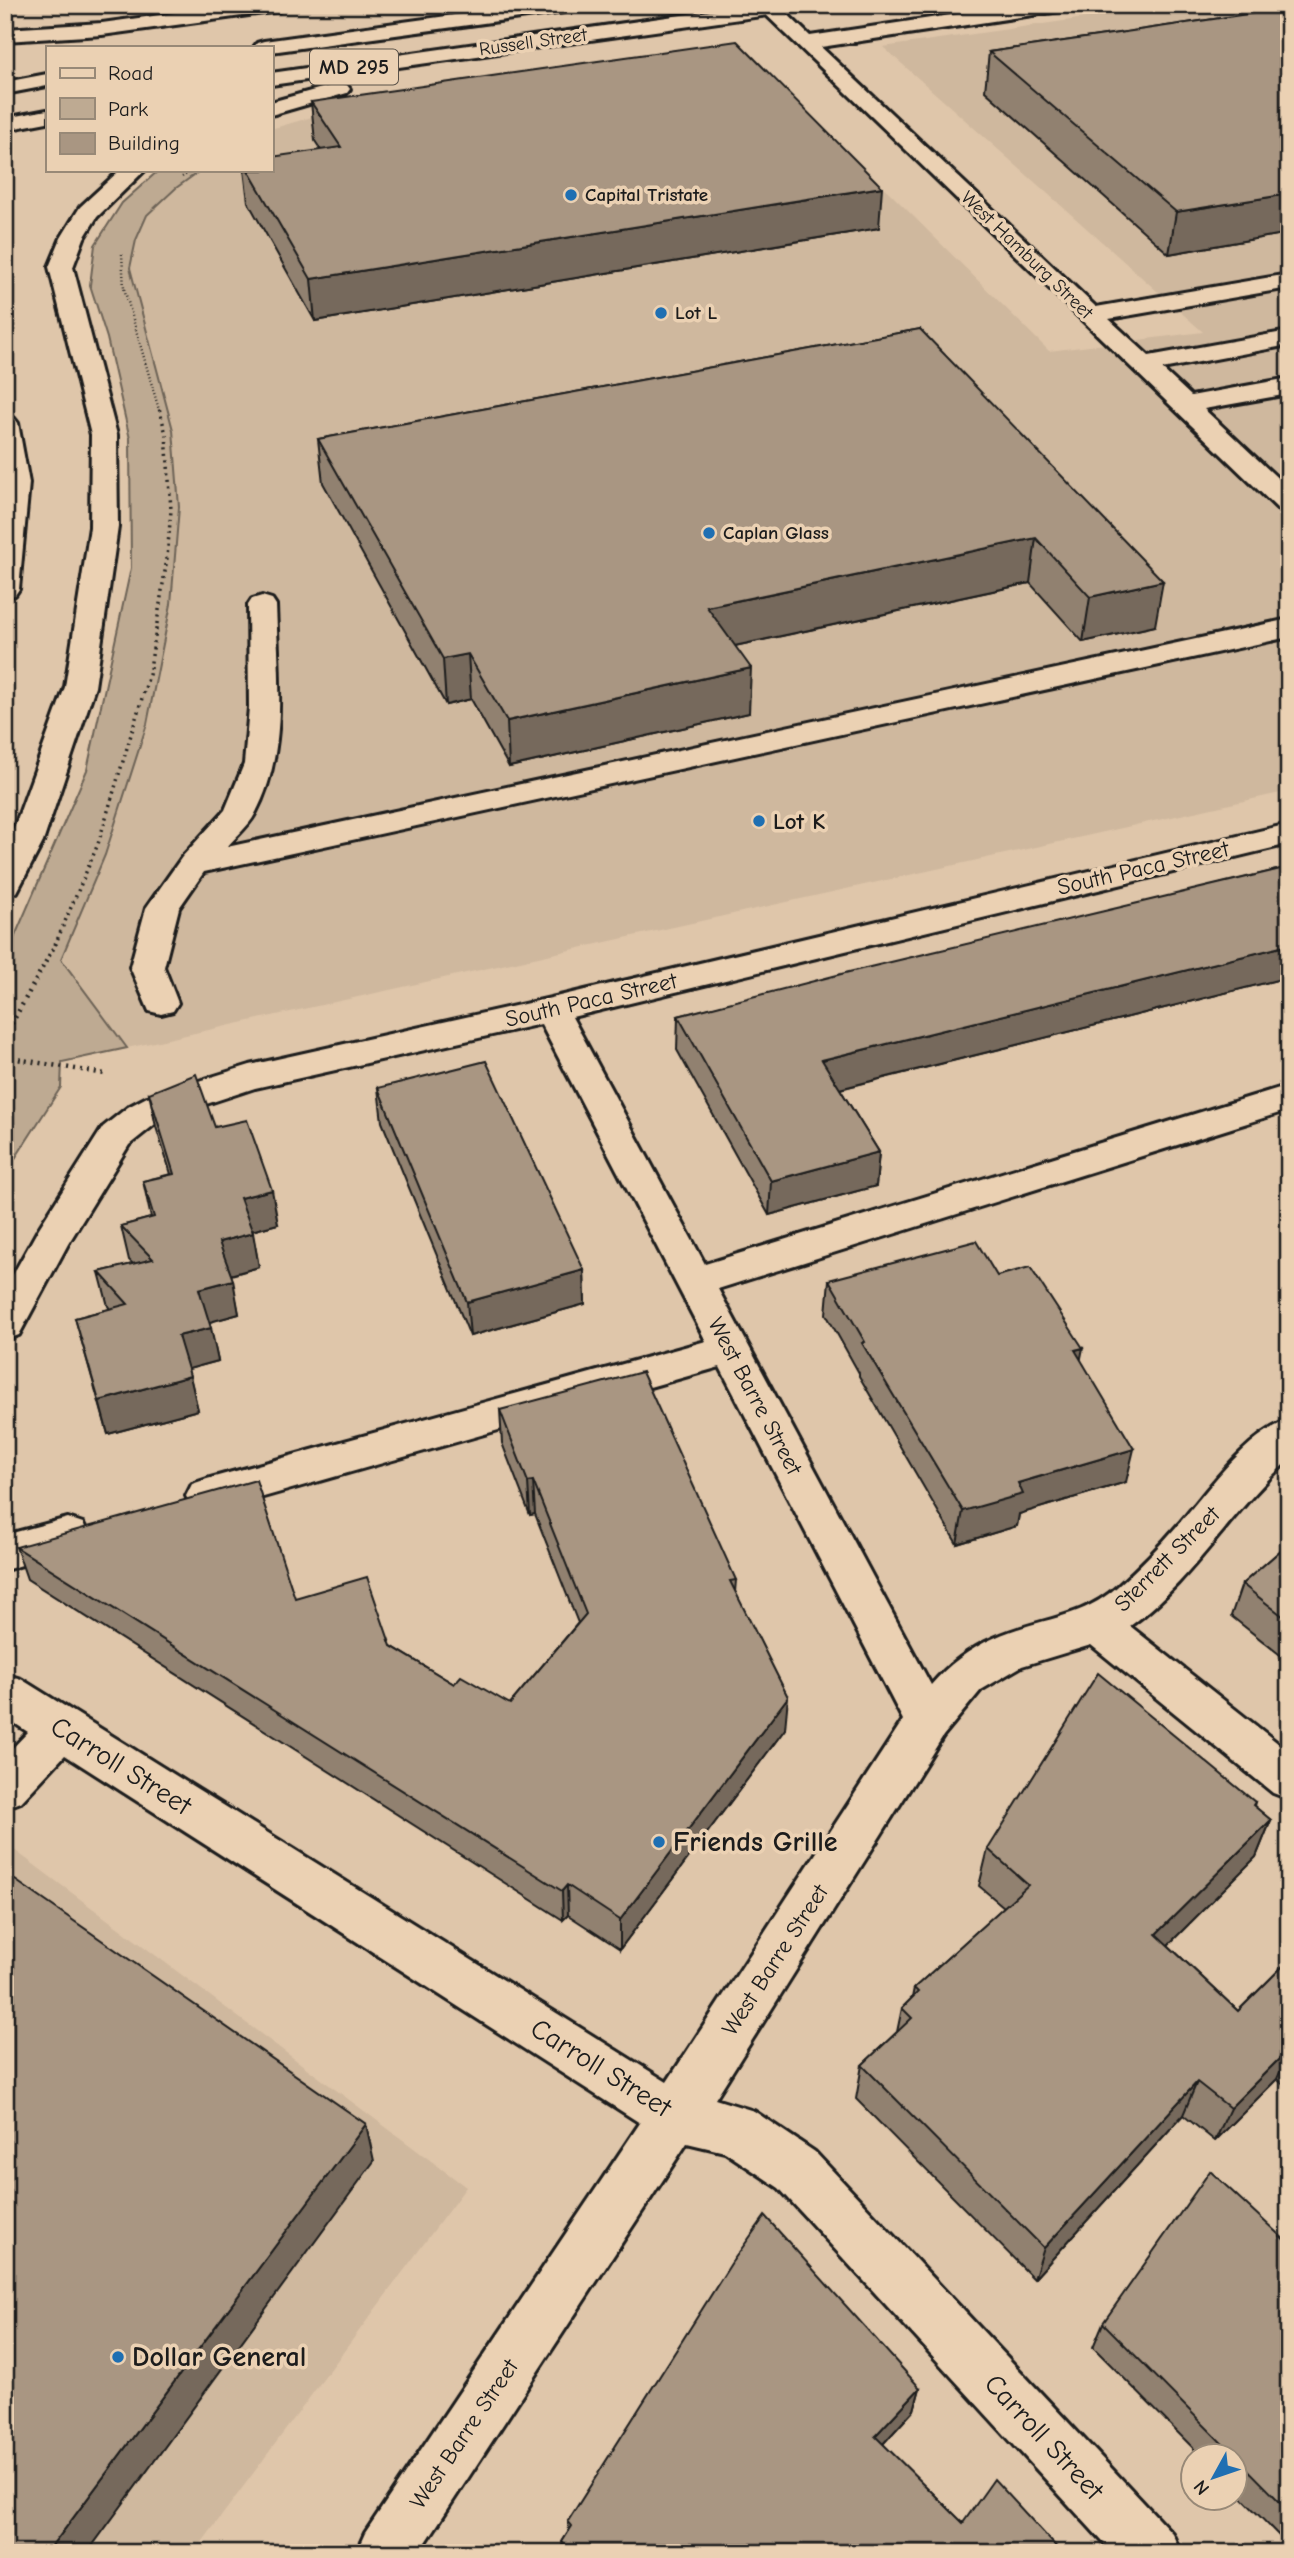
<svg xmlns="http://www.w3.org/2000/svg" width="1294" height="2558" viewBox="0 0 1294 2558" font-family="'Comic Neue',sans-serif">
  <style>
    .built { fill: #cfb89e }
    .green { fill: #beaa92; stroke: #6d6357; stroke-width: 2 }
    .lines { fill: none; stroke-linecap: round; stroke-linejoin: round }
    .minor-casing { stroke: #1c1c1c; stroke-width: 6 }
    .major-casing { stroke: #1c1c1c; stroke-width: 6 }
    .highway-casing { stroke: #1c1c1c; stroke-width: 6 }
    .path-far2 { stroke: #1c1c1c; stroke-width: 2.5; stroke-dasharray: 1 2.5; stroke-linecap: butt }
    .path-far1 { stroke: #1c1c1c; stroke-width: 3.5; stroke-dasharray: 2 4.5; stroke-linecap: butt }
    .path { stroke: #1c1c1c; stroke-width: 4.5; stroke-dasharray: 2 5; stroke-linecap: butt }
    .minor { fill: #ebd1b3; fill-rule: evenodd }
    .major { fill: #ebd1b3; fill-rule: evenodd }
    .highway { fill: #ebd1b3; fill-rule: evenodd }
    .wall { fill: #918170; stroke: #1c1c1c; stroke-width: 2 }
    .shaded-wall { fill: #76695b; stroke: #1c1c1c; stroke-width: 2 }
    .building { fill: #a99682; stroke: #1c1c1c; stroke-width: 2 }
    .poi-dot { fill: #1f6fb2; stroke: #ebd1b3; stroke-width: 2.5 }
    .labels { text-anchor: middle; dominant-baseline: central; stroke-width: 7; stroke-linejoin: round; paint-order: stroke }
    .far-street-label { font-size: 19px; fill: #1c1c1c; stroke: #ebd1b3 }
    .far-poi-label { font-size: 19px; font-weight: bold; fill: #1c1c1c; stroke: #ebd1b3; text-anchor: start }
    .shield { fill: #ebd1b3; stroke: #5a5249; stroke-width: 2 }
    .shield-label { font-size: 21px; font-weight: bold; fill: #1c1c1c }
    .poi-label { font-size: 23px; font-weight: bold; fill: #1c1c1c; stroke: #ebd1b3; text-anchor: start }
    .street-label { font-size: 23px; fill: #1c1c1c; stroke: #ebd1b3 }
    .near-street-label { font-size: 28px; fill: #1c1c1c; stroke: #ebd1b3 }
    .near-poi-label { font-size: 28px; font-weight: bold; fill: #1c1c1c; stroke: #ebd1b3; text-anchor: start }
  </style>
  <rect width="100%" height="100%" fill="#dfc6aa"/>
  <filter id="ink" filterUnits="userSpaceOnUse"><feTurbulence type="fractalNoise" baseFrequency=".0143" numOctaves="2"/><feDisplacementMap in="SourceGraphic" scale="14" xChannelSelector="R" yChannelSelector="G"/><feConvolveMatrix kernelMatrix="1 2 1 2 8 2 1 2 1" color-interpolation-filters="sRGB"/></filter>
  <g filter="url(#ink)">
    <!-- built -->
    <g class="built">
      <path d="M1176 5H1289V791L127 1048 61 959 105 855 147 724 171 604 179 507 173 430 130 268 136 240 147 215 176 188 201 170H271V129L346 107 699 50 755 59 1049 351 1203 332 883 47Z"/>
      <path d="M5 1843 466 2187 194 2553H5Z"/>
    </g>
    <!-- green -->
    <path class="green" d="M159 170H201L176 188 147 215 136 240 130 268 173 430 179 507 171 604 147 724 105 855 61 959 127 1048 62 1062 61 1087 5 1174V959L87 770 131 568 130 439 107 338 90 285 95 245 122 203Z"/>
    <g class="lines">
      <!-- minor casing -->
      <g class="minor-casing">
        <g id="minor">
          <path d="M756 5H778L810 36 1018 5H1070L1060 11 821 47 1096 307 1289 274V288L1109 319 1149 356 1289 331V345L1162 369 1191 396 1289 378V394L1204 409 1289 489V512L1279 510Z"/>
          <path d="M262 596 272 599 276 605C278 673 289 751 255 814 249 826 236 836 227 847L1289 619V637L204 872 179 908 164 967 178 1003 173 1011 161 1014 149 1011 130 967 146 908 182 857 225 810 244 764 249 707 248 605 252 599Z"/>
          <path d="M1289 824V844L572 1017 705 1264 1289 1085V1110L718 1289 931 1685C948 1665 969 1649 994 1638 1037 1618 1080 1620 1117 1587 1138 1568 1159 1547 1177 1526 1207 1492 1246 1434 1289 1420V1460C1231 1510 1193 1581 1130 1626L1289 1752V1799L1273 1793 1091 1645 1022 1666 981 1690 943 1736 715 2099 754 2111 815 2152 1172 2533 1181 2553H1113L779 2188 725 2152 687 2143 419 2553H356L365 2533 640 2123 65 1755 21 1802 5 1808V1756L28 1732 5 1717V1674L21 1679 667 2082 903 1720 720 1367 207 1513 192 1508 186 1496 192 1484 207 1479 706 1341 541 1024 255 1088 173 1115 154 1125 129 1145 68 1244 19 1335 5 1340V1289L39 1228 103 1127 128 1107 147 1097 250 1065 551 998Z"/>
          <path d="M68 1518 83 1523 89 1535 83 1547 5 1570V1535Z"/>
        </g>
      </g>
      <!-- major casing -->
      <g class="major-casing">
        <g id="major">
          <path d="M527 5H582L572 11 271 52V47H254L257 43 264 41Z"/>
          <path d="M752 5H806L796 11 271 85V73Z"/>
          <path d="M47 74V86L5 94V82Z"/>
          <path d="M340 83 347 85 350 89 347 93 271 115V102Z"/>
          <path d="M47 110V122L5 130V118Z"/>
          <path d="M120 170H145L97 217 84 238 73 267 117 435 118 527 95 687 43 842 17 892 5 895V853L65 687 90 527 91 435 49 267 61 238 80 207Z"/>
        </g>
      </g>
      <!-- highway casing -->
      <g class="highway-casing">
        <g id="highway">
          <path d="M233 5H289L279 11 102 35 5 41V29L102 23Z"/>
          <path d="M5 415 14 418 18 423 29 483 19 589 15 595 5 597Z"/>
        </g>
      </g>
      <!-- path-far2 -->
      <g class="path-far2">
        <path d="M182 177 194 170"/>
        <path d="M122 254 124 288 159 410"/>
      </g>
      <!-- path-far1 -->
      <path class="path-far1" d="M55 945 98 844 149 675 167 558 171 510 166 434 159 408"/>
      <!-- path -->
      <g class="path">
        <path d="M5 1036 56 943"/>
        <path d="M5 1057 105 1074"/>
      </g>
      <!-- minor -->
      <use href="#minor" class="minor"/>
      <!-- major -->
      <use href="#major" class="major"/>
      <!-- highway -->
      <use href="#highway" class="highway"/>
    </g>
    <!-- wall -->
    <g class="wall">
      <path d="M1289 8V233L1169 254 985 91 989 52Z"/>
      <path d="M311 102 879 228 315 321 248 202 244 170H271L321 150 315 141Z"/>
      <path d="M920 329 1155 626 1083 642 1030 583 735 646 749 713 509 767 471 699 446 705 323 483 318 439Z"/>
      <path d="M1289 867V977L840 1089 879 1152 876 1186 769 1215 677 1050 678 1016Z"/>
      <path d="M378 1088 584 1270 585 1304 470 1336 382 1122Z"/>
      <path d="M149 1093 215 1127 278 1224 252 1231 259 1267 231 1275 239 1314 209 1322 218 1361 188 1369 198 1410 108 1434 75 1318 110 1309 108 1306 99 1272 133 1264 129 1260 121 1226 151 1218 143 1181 171 1174 156 1127Z"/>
      <path d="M997 1276 1080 1359 1126 1482 1019 1514 1017 1526 957 1544 859 1376V1373L826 1314 829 1280Z"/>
      <path d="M500 1410 736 1580 735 1592 785 1729 620 1949 568 1915 563 1920 27 1579 16 1547 295 1598 391 1646 454 1684 510 1704 578 1623 535 1514 530 1515 502 1443Z"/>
      <path d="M1289 1543V1662L1231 1616 1242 1584Z"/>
      <path d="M1255 1802 1254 1806 1271 1820 1256 1857 1168 1945 1238 2011 1289 1960V2090L1277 2079 1215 2141 1183 2115 1034 2279 856 2099 862 2065 897 2032 902 2008 912 1998 914 1988 1004 1907 979 1886 988 1849Z"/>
      <path d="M1289 2244V2546L1235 2491V2456H1201L1093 2347 1103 2323Z"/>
      <path d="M920 2388 914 2410 883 2444 963 2523 1062 2553H563L562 2542 569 2531 568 2521Z"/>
    </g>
    <!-- shaded-wall -->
    <g class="shaded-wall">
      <path d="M882 187 879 228 315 321 311 279Z"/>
      <path d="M1289 194V233L1169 254 1176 212Z"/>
      <path d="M1036 538 1030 583 706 652 707 607Z"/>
      <path d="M1163 581 1155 626 1083 642 1090 597Z"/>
      <path d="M468 654 471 699 446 705 443 659Z"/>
      <path d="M751 668 749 713 509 767 507 721Z"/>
      <path d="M1289 945V977L819 1094 822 1060Z"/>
      <path d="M879 1152 876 1186 769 1215 771 1181Z"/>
      <path d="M272 1190 278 1224 247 1232 240 1198Z"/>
      <path d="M253 1233 259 1267 226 1276 219 1242Z"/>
      <path d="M584 1270 585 1304 470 1336 467 1302Z"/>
      <path d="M233 1280 239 1314 206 1323 199 1289Z"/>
      <path d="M211 1328 218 1361 185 1370 178 1336Z"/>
      <path d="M1083 1348 1076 1382 1075 1350Z"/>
      <path d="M190 1376 198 1410 108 1434 99 1401Z"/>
      <path d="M1134 1449 1126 1482 1019 1514 1017 1526 957 1544 963 1511 1018 1483Z"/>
      <path d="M533 1481 535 1514 530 1515 528 1482Z"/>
      <path d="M788 1697 785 1729 620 1949V1920Z"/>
      <path d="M1271 1820 1256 1857 1144 1969 1156 1934Z"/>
      <path d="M567 1885 568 1915 563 1920 562 1891Z"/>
      <path d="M1289 2049V2053L1277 2079 1215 2141 1230 2108Z"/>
      <path d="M1197 2082 1183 2115 1034 2279 1044 2248Z"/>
      <path d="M366 2124 374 2161 87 2553H47Z"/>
      <path d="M920 2388 914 2410 870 2458 875 2436Z"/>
    </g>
    <!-- building -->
    <g class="building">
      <path d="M1289 8V194L1176 212 989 52Z"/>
      <path d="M737 41 882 187 311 279 248 170H271V157L341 147 311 102Z"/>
      <path d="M920 329 1163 581 1090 597 1036 538 707 607 751 668 507 721 468 654 443 659 318 439Z"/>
      <path d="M1289 867V945L822 1060 879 1152 771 1181 678 1016 849 972Z"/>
      <path d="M486 1061 584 1270 467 1302 378 1088Z"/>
      <path d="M196 1074 215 1127 247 1120 272 1190 240 1198 253 1233 219 1242 233 1280 199 1289 211 1328 178 1336 190 1376 99 1401 75 1318 128 1304 99 1272 153 1259 121 1226 154 1217 143 1181 174 1174 149 1093Z"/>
      <path d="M976 1241 997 1276 1030 1267 1083 1348 1075 1350 1134 1449 1018 1483 1023 1494 963 1511 862 1343 865 1342 829 1280Z"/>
      <path d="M642 1372 736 1580 730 1581 788 1697 620 1920 567 1885 562 1891 16 1547 256 1480 295 1598 367 1577 391 1646 454 1684 461 1676 510 1704 586 1614 533 1481 528 1482 500 1410Z"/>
      <path d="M1289 1543V1621L1242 1584Z"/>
      <path d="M1098 1673 1255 1802 1253 1805 1271 1820 1156 1934 1238 2011 1289 1960V2049L1230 2108 1197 2082 1044 2248 862 2065 912 2018 902 2008 918 1992 914 1988 1028 1885 988 1849Z"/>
      <path d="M5 1873 366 2124 47 2553H5Z"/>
      <path d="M1210 2171 1289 2244V2511L1103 2323Z"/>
      <path d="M765 2216 920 2388 875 2436 963 2523 994 2479 1062 2553H573L562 2542 572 2526 568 2521 732 2262Z"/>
    </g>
  </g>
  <!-- markers -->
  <g class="poi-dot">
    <circle cx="571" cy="195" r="7"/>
    <circle cx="661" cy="313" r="7"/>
    <circle cx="709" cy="533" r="7"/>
    <circle cx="759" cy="821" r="7"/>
    <circle cx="659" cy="1842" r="7"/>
    <circle cx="118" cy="2357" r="7"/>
  </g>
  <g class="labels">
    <!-- far-street labels -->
    <g class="far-street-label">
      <text transform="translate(533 42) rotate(-8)">Russell Street</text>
      <text transform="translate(1027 255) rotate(44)">West Hamburg Street</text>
    </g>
    <!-- far-poi labels -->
    <g class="far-poi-label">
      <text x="585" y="195">Capital Tristate</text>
      <text x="675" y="313">Lot L</text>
      <text x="723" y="533">Caplan Glass</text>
    </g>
    <!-- shield labels -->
    <rect class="shield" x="310" y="49.5" width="88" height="35" rx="5"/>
    <g class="shield-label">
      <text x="354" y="67">MD 295</text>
    </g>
    <!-- poi labels -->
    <g class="poi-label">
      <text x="773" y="821">Lot K</text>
    </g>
    <!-- street labels -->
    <g class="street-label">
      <text transform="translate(1143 868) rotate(-13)">South Paca Street</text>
      <text transform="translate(591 1000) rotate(-13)">South Paca Street</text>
      <text transform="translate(755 1396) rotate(62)">West Barre Street</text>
      <text transform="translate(1167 1559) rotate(-45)">Sterrett Street</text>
      <text transform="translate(775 1960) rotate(-57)">West Barre Street</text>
      <text transform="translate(464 2434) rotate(-56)">West Barre Street</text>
    </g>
    <!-- near-street labels -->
    <g class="near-street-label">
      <text transform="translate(121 1766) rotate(32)">Carroll Street</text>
      <text transform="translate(601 2068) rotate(32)">Carroll Street</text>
      <text transform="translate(1044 2437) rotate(47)">Carroll Street</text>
    </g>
    <!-- near-poi labels -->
    <g class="near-poi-label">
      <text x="673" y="1842">Friends Grille</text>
      <text x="132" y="2357">Dollar General</text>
    </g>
  </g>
  <!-- margin -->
  <rect width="1294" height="2558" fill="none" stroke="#ebd1b3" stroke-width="28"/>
  <rect x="14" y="14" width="1266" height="2530" fill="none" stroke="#1c1c1c" stroke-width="2.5" filter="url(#ink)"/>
  <!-- legend -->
  <rect x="46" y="46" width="228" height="126" fill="#ebd1b3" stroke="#988977" stroke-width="2"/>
  <rect x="60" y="68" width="35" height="10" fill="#ebd1b3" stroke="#988977" stroke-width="2"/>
  <text x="108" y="80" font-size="21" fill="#1c1c1c">Road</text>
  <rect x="60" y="98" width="35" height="21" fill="#beaa92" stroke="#988977" stroke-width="2"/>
  <text x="108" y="116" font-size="21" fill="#1c1c1c">Park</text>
  <rect x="60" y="133" width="35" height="21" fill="#a99682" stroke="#988977" stroke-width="2"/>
  <text x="108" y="150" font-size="21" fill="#1c1c1c">Building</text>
  <!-- north arrow -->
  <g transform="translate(1214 2477) rotate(230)"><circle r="33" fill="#ebd1b3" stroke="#988977" stroke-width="2"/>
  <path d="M0-5L12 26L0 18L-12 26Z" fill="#1f6fb2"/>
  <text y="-10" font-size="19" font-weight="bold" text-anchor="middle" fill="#1c1c1c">N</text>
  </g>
</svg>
